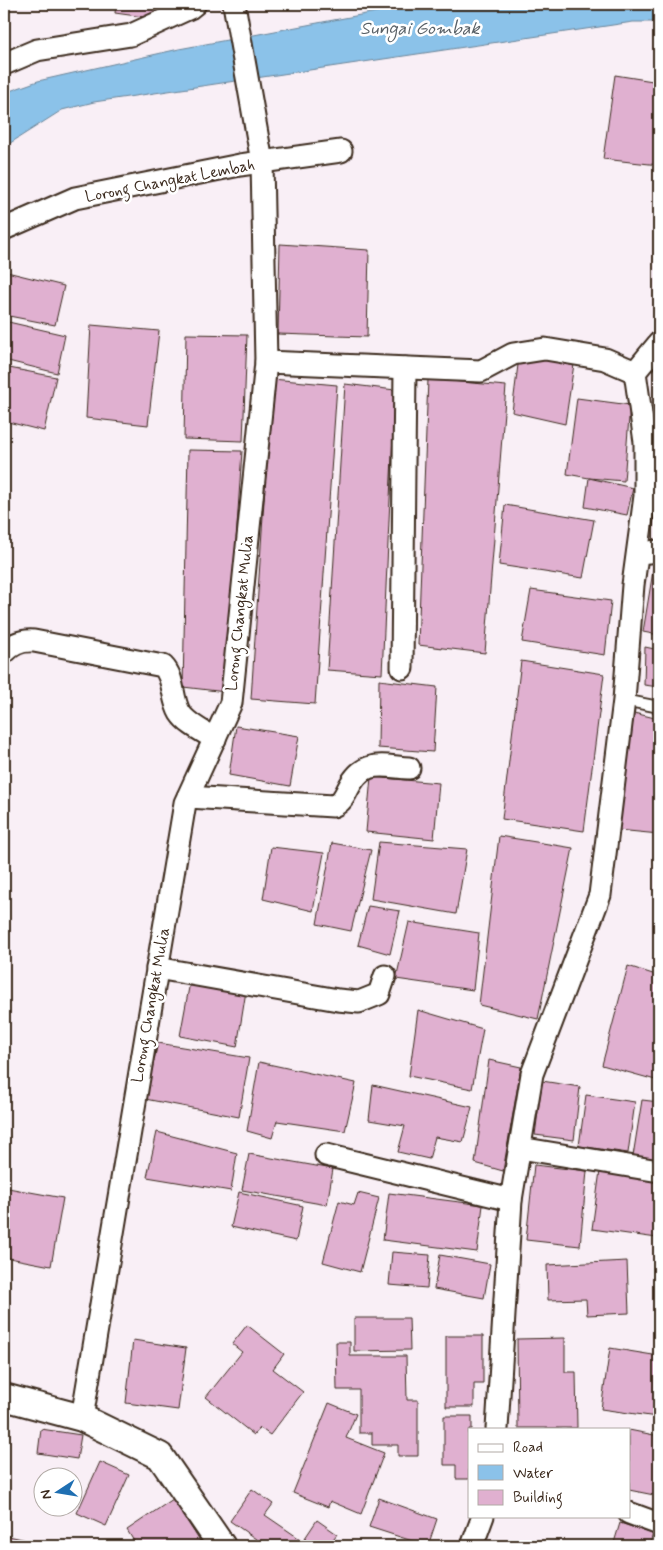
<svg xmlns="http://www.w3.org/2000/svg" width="663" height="1550" viewBox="0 0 663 1550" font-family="Mynerve,sans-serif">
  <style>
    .water { fill: #8bc2e9; stroke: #6b8598 }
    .building { fill: #e0b0d0; stroke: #3b2a1e }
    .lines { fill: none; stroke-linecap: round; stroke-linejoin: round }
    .service-casing { stroke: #3b2a1e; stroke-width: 14 }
    .minor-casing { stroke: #3b2a1e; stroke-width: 25 }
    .tertiary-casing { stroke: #3b2a1e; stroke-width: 30 }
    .service { stroke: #fff; stroke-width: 10 }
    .minor { stroke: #fff; stroke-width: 21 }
    .tertiary { stroke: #fff; stroke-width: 26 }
    .labels { text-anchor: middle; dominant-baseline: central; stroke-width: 5; stroke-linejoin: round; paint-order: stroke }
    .street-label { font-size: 16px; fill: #3b2a1e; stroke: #fff }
    .water-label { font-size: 18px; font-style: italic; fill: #575f65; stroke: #fff }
  </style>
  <rect width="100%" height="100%" fill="#f9eff6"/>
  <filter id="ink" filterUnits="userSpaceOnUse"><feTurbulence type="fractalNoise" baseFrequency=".02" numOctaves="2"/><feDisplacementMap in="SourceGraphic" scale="10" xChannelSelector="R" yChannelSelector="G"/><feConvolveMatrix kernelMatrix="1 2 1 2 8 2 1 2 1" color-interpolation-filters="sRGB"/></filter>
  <g filter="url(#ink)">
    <!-- water -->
    <path class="water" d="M419 4H659V22H633L94 102 62 110 4 147V93L38 81 179 49Z"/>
    <!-- building -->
    <g class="building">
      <path d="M116 4H162L158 19 115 13Z"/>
      <path d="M615 75 659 82V165L603 159Z"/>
      <path d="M280 244 369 250 367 337 278 334Z"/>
      <path d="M7 272 64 286 55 325 4 315V285Z"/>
      <path d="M4 321 65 335 57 373 4 360Z"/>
      <path d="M91 325 159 331 148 425 86 418Z"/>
      <path d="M186 334 247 335 243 441 184 439Z"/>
      <path d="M519 357 574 364 565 424 512 412Z"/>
      <path d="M4 367 56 377 44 431 4 421Z"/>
      <path d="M272 379 337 385 315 704 251 699Z"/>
      <path d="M428 379 506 386 485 653 418 645Z"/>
      <path d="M345 384 395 390 382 674 327 670Z"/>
      <path d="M577 398 630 405 624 481 589 478 567 474Z"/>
      <path d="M188 450 242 451 226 692 183 687Z"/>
      <path d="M589 478 633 488 627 515 585 507Z"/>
      <path d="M505 505 594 520 583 578 499 565Z"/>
      <path d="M655 559H659V635L643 632Z"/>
      <path d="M531 590 611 601 605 655 522 642Z"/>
      <path d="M645 647 659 650V687L644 685Z"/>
      <path d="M521 661 604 674 584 831 502 819Z"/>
      <path d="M379 680 437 687 433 752 378 748Z"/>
      <path d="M634 713 659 719V834L618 830Z"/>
      <path d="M236 726 299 736 290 786 229 775Z"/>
      <path d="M371 777 439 783 434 839 366 832Z"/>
      <path d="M499 836 573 848 538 1019 479 1005Z"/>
      <path d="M379 842 467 849 456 914 371 899Z"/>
      <path d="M332 843 371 850 351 931 317 924Z"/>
      <path d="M271 847 324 853 313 911 263 899Z"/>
      <path d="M368 906 400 911 390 954 358 945Z"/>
      <path d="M409 922 479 933 473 990 396 979Z"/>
      <path d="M628 966 659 976V1081L602 1065Z"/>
      <path d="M190 982 246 991 237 1047 180 1036Z"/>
      <path d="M418 1010 483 1029 472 1089 409 1076Z"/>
      <path d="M158 1043 249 1058 239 1117 145 1099Z"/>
      <path d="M489 1060 521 1067 503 1171 475 1163Z"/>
      <path d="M259 1062 356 1083 345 1131 277 1121 272 1138 247 1131Z"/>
      <path d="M542 1081 580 1087 574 1140 535 1135Z"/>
      <path d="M373 1085 472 1107 463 1142 435 1137 429 1159 398 1152 405 1126 369 1120Z"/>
      <path d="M586 1095 635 1102 628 1153 579 1146Z"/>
      <path d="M642 1100 659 1102V1161L633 1156Z"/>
      <path d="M157 1132 237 1153 231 1191 147 1177Z"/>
      <path d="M249 1154 333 1169 327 1205 242 1190Z"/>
      <path d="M534 1165 587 1171 580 1246 526 1240Z"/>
      <path d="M600 1171 659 1179V1223L657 1238 592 1229Z"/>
      <path d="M8 1188 63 1198 51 1266 4 1257V1211Z"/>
      <path d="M239 1192 303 1206 296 1241 231 1227Z"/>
      <path d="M358 1193 379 1198 360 1272 323 1262 339 1201 354 1205Z"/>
      <path d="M389 1193 483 1205 477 1252 383 1240Z"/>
      <path d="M392 1252 430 1255 427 1288 389 1285Z"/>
      <path d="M440 1255 490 1264 484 1298 434 1289Z"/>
      <path d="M627 1261 629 1313 587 1315 586 1299 548 1300 547 1265Z"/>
      <path d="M354 1318H409L410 1350 354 1351Z"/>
      <path d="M247 1325 284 1354 273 1369 303 1392 270 1435 260 1428 254 1435 206 1397 242 1352 232 1344Z"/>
      <path d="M446 1336H483V1384H474V1407H446Z"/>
      <path d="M565 1338V1372H576L577 1428H518L517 1339Z"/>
      <path d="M133 1340 186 1348 178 1410 126 1403Z"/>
      <path d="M336 1342H350V1356H406L407 1400H418V1456H398V1445H372V1433H359V1390H337Z"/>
      <path d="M610 1348 659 1356V1406L657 1417 601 1409Z"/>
      <path d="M329 1403 356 1414 346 1438 384 1453 361 1514 330 1501 328 1507 293 1493Z"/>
      <path d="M444 1416H472V1429H469V1479H456V1465H444Z"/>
      <path d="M41 1429 81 1435 77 1459 38 1453Z"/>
      <path d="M629 1430 659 1436V1496L629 1490Z"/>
      <path d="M100 1462 129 1475 106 1526 77 1513Z"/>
      <path d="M252 1489 273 1504 265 1515 303 1541 317 1520 337 1534 328 1546H266L230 1521Z"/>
      <path d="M379 1498 437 1519 428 1546 369 1527Z"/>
      <path d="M173 1499 203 1546H137L127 1530Z"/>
      <path d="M620 1523 653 1534 649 1546H613Z"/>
      <path d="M4 1535 54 1546H4Z"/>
    </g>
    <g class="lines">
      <!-- service casing -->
      <g class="service-casing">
        <path id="service" d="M624 700 659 707"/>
      </g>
      <!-- minor casing -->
      <g class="minor-casing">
        <g id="minor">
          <path d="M4 64 37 50 131 35 190 8 195 4"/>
          <path d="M4 229 75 198 240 165 341 151"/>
          <path d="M266 362 481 371 513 354 545 349 605 359 635 372 645 442V496L633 585 624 700 600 895 532 1074 511 1200 497 1429"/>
          <path d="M635 372 659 343"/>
          <path d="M638 553 659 551"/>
          <path d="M4 653C12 644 21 640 34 641L163 666C175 678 171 698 180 713 187 724 204 732 215 739"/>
          <path d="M402 668 405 368"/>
          <path d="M188 797 333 806C341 803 344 797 348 789 363 759 380 766 409 768"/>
          <path d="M157 968 338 1000 359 1002 379 994 385 976"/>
          <path d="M520 1148 659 1171"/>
          <path d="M326 1155 511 1200"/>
          <path d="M82 1418 185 803 231 703 266 362 262 162 234 4"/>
          <path d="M629 1513 659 1524"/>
          <path d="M472 1546 483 1516"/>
        </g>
      </g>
      <!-- tertiary casing -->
      <g class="tertiary-casing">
        <path id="tertiary" d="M4 1397 82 1418 160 1456 222 1546"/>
      </g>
      <!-- service -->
      <use href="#service" class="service"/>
      <!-- minor -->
      <use href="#minor" class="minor"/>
      <!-- tertiary -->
      <use href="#tertiary" class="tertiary"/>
    </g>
  </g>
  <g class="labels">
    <!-- street labels -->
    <g class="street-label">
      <text transform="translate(170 181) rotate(-11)">Lorong Changkat Lembah</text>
      <text transform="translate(240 613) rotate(-84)">Lorong Changkat Mulia</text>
      <text transform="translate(151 1005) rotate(-80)">Lorong Changkat Mulia</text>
    </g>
    <!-- water labels -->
    <g class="water-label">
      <text x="420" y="29">Sungai Gombak</text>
    </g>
  </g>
  <!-- margin -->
  <rect width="663" height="1550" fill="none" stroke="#fff" stroke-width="20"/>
  <rect x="10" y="10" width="643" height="1530" fill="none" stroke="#3b2a1e" stroke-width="2" filter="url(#ink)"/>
  <!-- legend -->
  <rect x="468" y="1428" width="162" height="90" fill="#ffffff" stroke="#b1aaa5"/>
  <rect x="478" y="1444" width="25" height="8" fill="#ffffff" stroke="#b1aaa5"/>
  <text x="513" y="1452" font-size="15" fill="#3b2a1e">Road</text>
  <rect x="478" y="1465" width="25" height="15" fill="#8bc2e9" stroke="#b1aaa5"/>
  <text x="513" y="1478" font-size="15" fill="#3b2a1e">Water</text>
  <rect x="478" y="1490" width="25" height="15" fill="#e0b0d0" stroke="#b1aaa5"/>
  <text x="513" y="1502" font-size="15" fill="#3b2a1e">Building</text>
  <!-- north arrow -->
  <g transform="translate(58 1492) rotate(258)"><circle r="24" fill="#ffffff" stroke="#b1aaa5"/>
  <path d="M0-4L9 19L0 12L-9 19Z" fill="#1f6fb2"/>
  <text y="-8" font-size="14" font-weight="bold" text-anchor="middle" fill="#3b2a1e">N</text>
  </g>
</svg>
